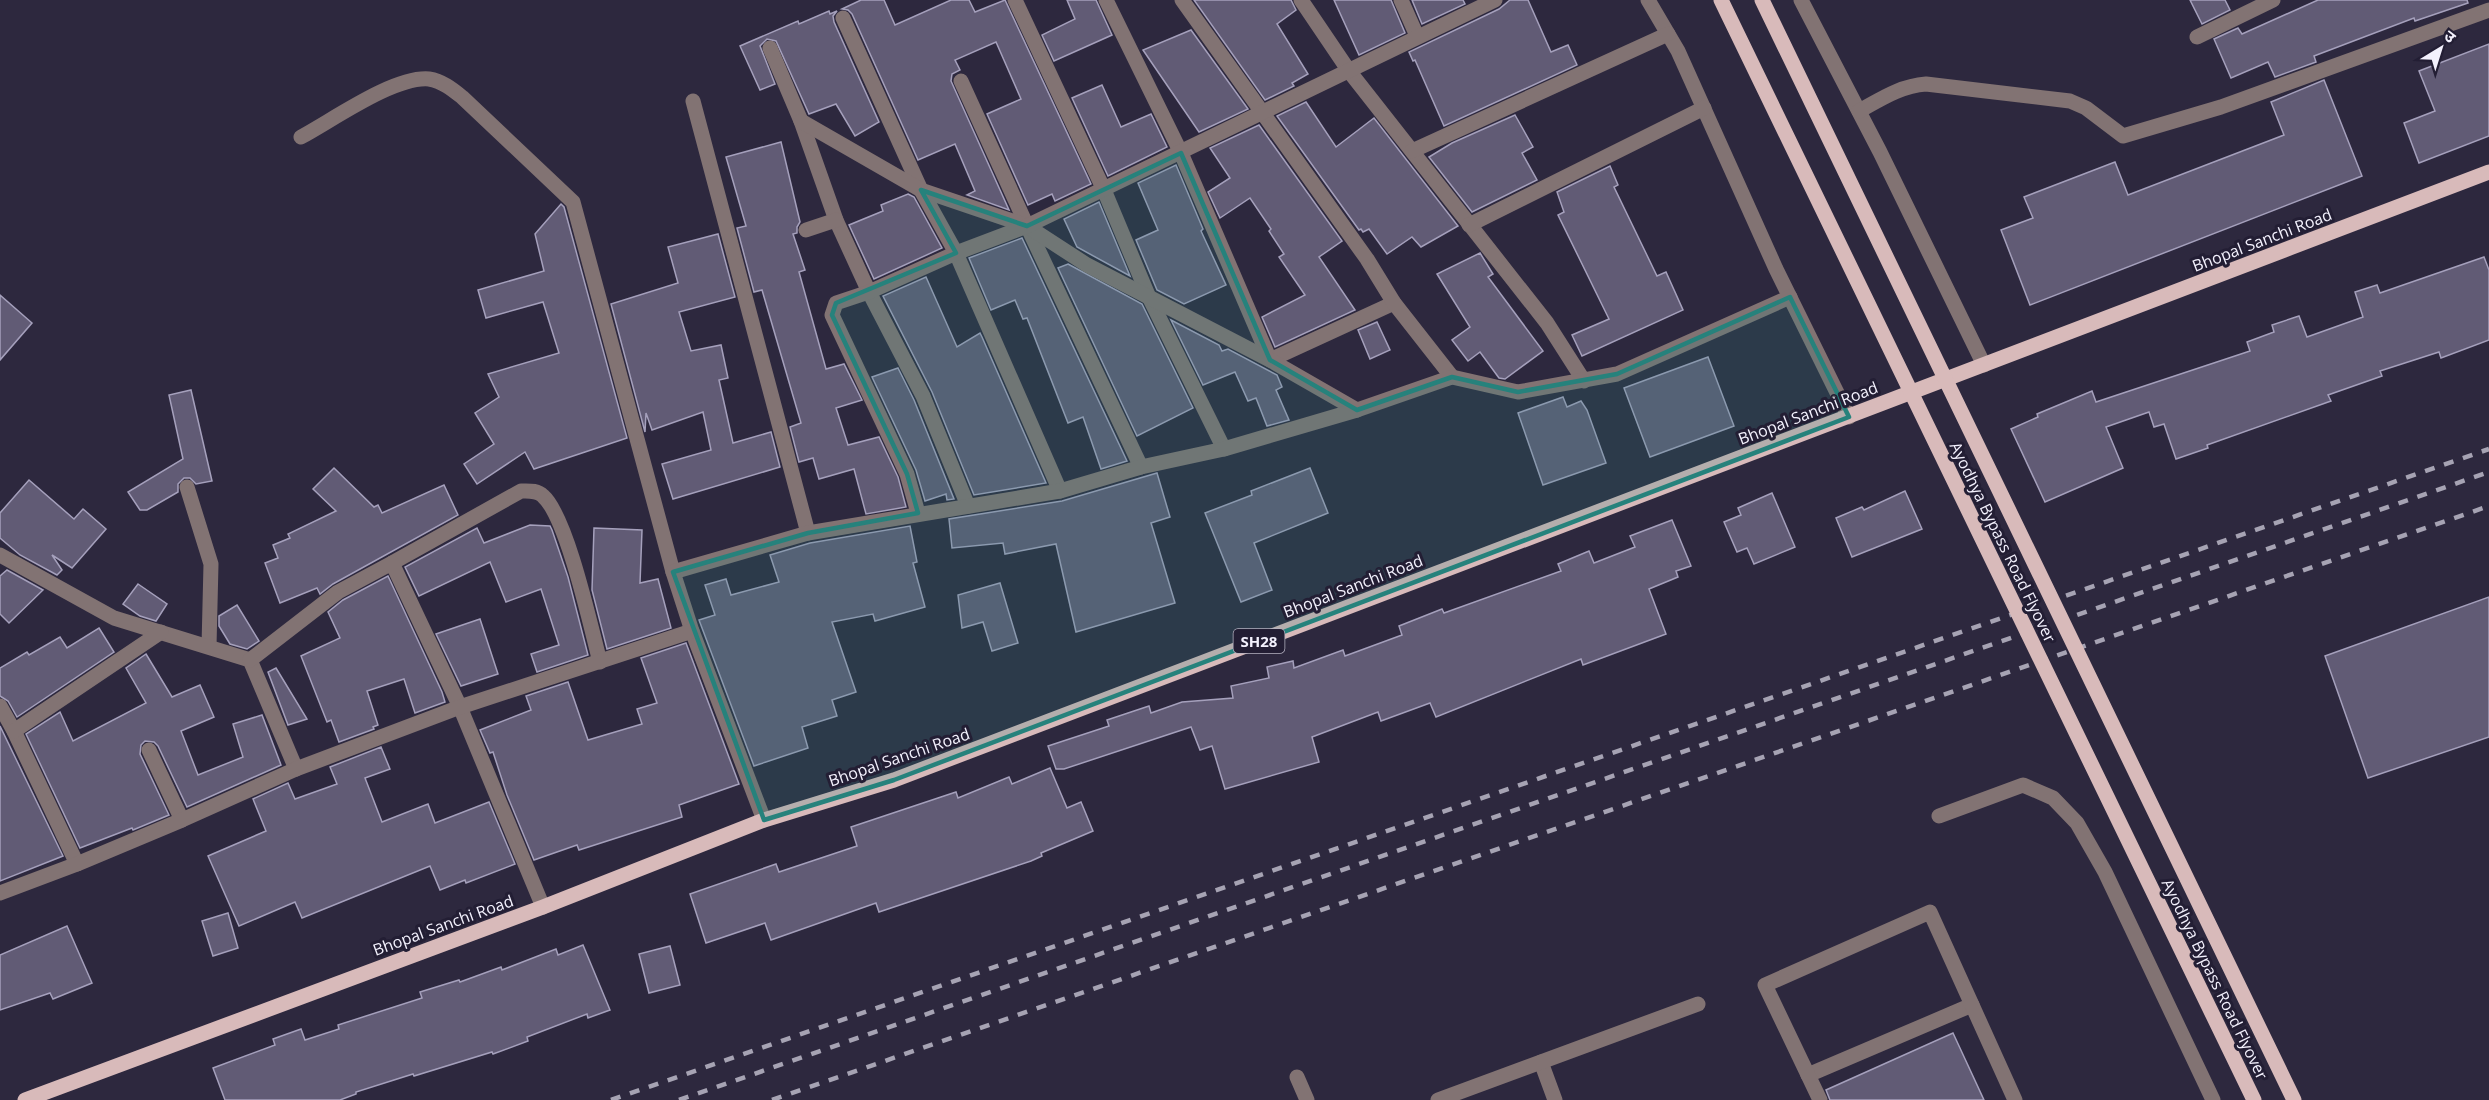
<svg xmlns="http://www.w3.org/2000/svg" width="2489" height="1100" viewBox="0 0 2489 1100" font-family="'Open Sans','Noto Sans Devanagari',sans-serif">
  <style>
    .building { fill: #615b75; stroke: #a5a0bc; stroke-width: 1.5 }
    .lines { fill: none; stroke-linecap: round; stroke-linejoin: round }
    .minor { stroke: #827373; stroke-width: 15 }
    .major { stroke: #d8baba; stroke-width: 15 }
    .rail { stroke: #a6a3b3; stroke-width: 4.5; stroke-dasharray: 10 10; stroke-linecap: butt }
    .major-bridge { stroke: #d8baba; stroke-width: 15 }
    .marked { fill: #26827c; fill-opacity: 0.2; stroke: #26827c; stroke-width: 4.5; stroke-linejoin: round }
    .labels { text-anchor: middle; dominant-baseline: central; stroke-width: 6; stroke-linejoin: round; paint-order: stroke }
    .shield { fill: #231e34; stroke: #b5b2c1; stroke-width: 1.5 }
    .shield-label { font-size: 15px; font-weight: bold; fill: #f3f1fd }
    .street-label { font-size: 16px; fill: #f3f1fd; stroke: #231e34 }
  </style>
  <rect width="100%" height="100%" fill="#2d283e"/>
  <!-- building -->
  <g class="building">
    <path d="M861 0H884L895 25 951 0H969L975 12 1005 0 1091 184 1055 201 1052 194 1028 205 987 114 1021 99 996 42 955 60 960 70 952 74 951 81 1009 210 967 195 975 191 955 144 918 160 852 14 848 10 842 9Z"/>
    <path d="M1067 0H1096L1112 35 1054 61 1042 35 1075 19Z"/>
    <path d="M1194 0H1291L1296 10 1277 24 1308 74 1292 83 1294 86 1265 100Z"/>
    <path d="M1334 0H1391L1405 33 1359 55Z"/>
    <path d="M1412 0H1463L1465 4 1422 24Z"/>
    <path d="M1510 0H1528L1551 52 1568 45 1577 65 1444 126 1415 60 1413 61 1409 52 1499 9Z"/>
    <path d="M2190 0H2225L2230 10 2202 24Z"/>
    <path d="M2318 0H2467L2468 3 2415 21 2414 18 2314 56 2316 62 2275 77 2268 62 2231 78 2214 39 2238 28 2242 34Z"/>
    <path d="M829 11 830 14 837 11 833 16 834 22 879 122 855 136 836 104 809 114 776 41 767 39 760 46 775 84 760 90 740 46 798 21 799 24Z"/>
    <path d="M1191 30 1248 109 1199 132 1143 50Z"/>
    <path d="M2489 44V136L2419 163 2404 123 2435 111 2419 71Z"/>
    <path d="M2324 80 2362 176 2030 305 2001 230 2033 218 2024 197 2115 162 2128 195 2284 135 2271 102Z"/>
    <path d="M1102 85 1121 127 1151 114 1167 147 1108 176 1072 98Z"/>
    <path d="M1306 102 1336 147 1374 118 1458 226 1421 247 1412 237 1387 254 1369 229 1363 232 1361 229 1359 230 1277 116Z"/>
    <path d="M1515 115 1533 147 1522 153 1537 180 1472 212 1429 157 1452 143Z"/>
    <path d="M1259 125 1342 241 1319 257 1355 310 1275 347 1262 317 1305 295 1279 257 1284 254 1269 231 1271 229 1250 198 1220 218 1208 192 1230 178 1210 148Z"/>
    <path d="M781 142 800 222 797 227V233L793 234 805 270 799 272 826 369 844 364 862 400 836 408 848 445 879 437 898 477 906 507 866 514 854 469 819 479 813 458 799 462 790 427 801 423 762 290 754 292 737 228 746 226 726 157Z"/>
    <path d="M1176 165 1203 229 1201 231 1226 285 1184 304 1157 290 1136 240 1158 230 1138 183Z"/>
    <path d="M1610 166 1618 185 1614 187 1657 276 1666 272 1683 310 1582 356 1572 335 1609 319 1558 215 1564 212 1557 192Z"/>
    <path d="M908 194 914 197 942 248 874 279 849 225 883 211 881 205Z"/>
    <path d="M1099 202 1130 276 1077 247 1064 219Z"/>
    <path d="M561 204 564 207 627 438 534 469 525 452 477 484 464 464 494 444 475 413 499 397 488 374 559 353 543 302 486 318 478 290 544 271 535 234Z"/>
    <path d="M718 234 735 297 679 312 691 351 721 345 728 378 719 380 733 443 771 432 780 467 673 499 662 464 711 450 703 412 652 430 646 413 645 432 611 304 678 283 668 247Z"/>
    <path d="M1022 238 1127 461 1101 469 1083 417 1068 423 1027 318 1023 319 1015 300 991 310 969 258Z"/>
    <path d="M1480 253 1493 274 1488 277 1543 351 1505 379 1499 378 1480 352 1468 361 1452 340 1470 327 1437 274Z"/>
    <path d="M2484 257 2489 270V340L2441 358 2439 352 2380 371 2382 376 2328 395 2331 401 2207 445 2208 448 2176 459 2164 424 2154 427 2149 412 2106 427 2123 468 2045 502 2011 429 2038 417 2037 414 2092 391 2096 402 2250 351 2247 342 2274 332 2272 325 2299 316 2307 337 2363 317 2355 292 2377 285 2380 293Z"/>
    <path d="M1068 264 1142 304 1193 408 1137 436 1058 268Z"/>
    <path d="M926 277 957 347 980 333 982 337 1046 483 974 495 932 392 883 296Z"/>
    <path d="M0 295 32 323 0 360Z"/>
    <path d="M1171 320 1219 345 1222 351 1228 349 1277 375 1282 387 1276 390 1289 420 1267 426 1256 398 1248 401 1235 372 1203 385Z"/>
    <path d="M1377 322 1390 350 1370 359 1358 330Z"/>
    <path d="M1708 357 1734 426 1650 457 1624 388Z"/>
    <path d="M898 368 914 400 954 499 947 500 946 494 925 501 916 470 872 377Z"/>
    <path d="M191 390 212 481 196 484 190 478H184L178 484V492L147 510H140L128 492 183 459 169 395Z"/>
    <path d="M1563 397 1567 407 1581 401 1587 410 1606 463 1543 485 1518 413Z"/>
    <path d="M334 468 374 507 378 505 382 513 444 485 458 515 333 584 320 594 317 588 280 603 265 563 278 558 273 545 290 538 288 534 336 511 313 489Z"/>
    <path d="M1310 468 1328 513 1254 543 1272 590 1241 602 1205 513 1252 495 1251 491Z"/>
    <path d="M1157 473 1170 517 1151 523 1175 603 1076 632 1056 544 1005 554 1003 543 952 548 949 519 1062 501Z"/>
    <path d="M29 480 74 519 83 509 106 529 72 568 52 555 62 570 57 575 20 555 0 538V513Z"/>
    <path d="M1905 491 1922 529 1852 557 1836 518 1862 507 1864 510Z"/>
    <path d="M1772 493 1795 547 1754 564 1747 548 1737 552 1724 522 1741 515 1738 508Z"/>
    <path d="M1672 520 1691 566 1676 571 1678 577 1649 589 1666 634 1583 665 1581 659 1436 717 1430 703 1381 721 1378 712 1312 737 1319 762 1225 789 1212 746 1200 750 1191 727 1064 769H1056L1048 746 1109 726 1107 720 1149 706 1151 713 1182 702 1233 698 1231 686 1269 678 1267 667 1293 661 1294 668 1343 650 1345 656 1402 635 1399 626 1442 609 1444 613 1561 571 1558 564 1589 551 1594 563 1635 547 1630 536Z"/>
    <path d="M530 525 550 526 552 530 568 577 588 655 537 672 531 654 559 645 541 589 506 602 490 562 419 596 405 567 477 528 484 543Z"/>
    <path d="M910 526 917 562 913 563 925 607 875 621 873 614 832 622 856 692 832 700 837 716 802 727 808 748 754 766 699 620 715 615 705 585 726 579 731 595 779 582 770 555 810 543Z"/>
    <path d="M594 528 642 530 640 583 658 579 671 628 607 649 592 590Z"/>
    <path d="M7 570 43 590 9 623 0 614V576Z"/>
    <path d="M388 576 442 692 445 702 415 713 404 679 367 691 378 725 373 727 374 729 339 742 331 720 327 722 301 656 340 638 328 612 343 600Z"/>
    <path d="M1000 583 1018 643 992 651 983 622 962 628 958 595Z"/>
    <path d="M138 584 167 604 156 621 140 616 123 604Z"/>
    <path d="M2489 597V737L2368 778 2325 656Z"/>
    <path d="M237 605 259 641 247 649 230 644 219 626V616Z"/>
    <path d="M480 619 498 674 461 686 436 634Z"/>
    <path d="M99 628 114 652 17 717 8 701 0 696V668L27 652 29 655 60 637 67 648Z"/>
    <path d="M686 643 739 784 679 805 682 817 579 850 577 845 534 860 507 795 493 752 490 753 480 730 531 710 526 696 568 682 588 740 642 724 637 709 657 703 641 658Z"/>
    <path d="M146 654 172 697 200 685 214 717 181 731 198 775 243 757 233 724 262 715 281 765 187 807 158 746 154 742 145 741 141 745 140 754 169 815 133 830 132 828 80 848 26 734 60 712 73 741 146 703 126 668Z"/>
    <path d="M276 668 307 719 288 725 268 672Z"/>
    <path d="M0 726 63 856 0 881Z"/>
    <path d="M381 747 390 769 365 778 382 822 428 804 435 823 489 802 515 864 466 883 465 880 440 890 430 866 302 918 295 902 239 926 208 856 266 831 253 799 288 783 295 799 337 784 330 767Z"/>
    <path d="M1050 768 1067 808 1081 802 1093 831 1041 853 1042 856 1031 861 879 912 876 903 771 940 765 923 706 943 690 894 776 864 779 872 857 846 851 827 956 792 958 798 1009 777 1012 784Z"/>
    <path d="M228 913 238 948 213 956 202 921Z"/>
    <path d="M67 926 92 983 53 999 50 993 0 1010V955Z"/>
    <path d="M583 945 610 1010 588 1018 587 1014 527 1037 528 1041 493 1054 492 1052 414 1076 413 1074 356 1092V1094L340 1100H225L213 1068 275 1045 273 1039 301 1029 305 1040 339 1029 338 1025 422 998 420 992 459 980 460 982 501 967 502 970 556 949 558 955Z"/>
    <path d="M670 946 680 985 649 993 639 954Z"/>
    <path d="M1953 1033 1984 1100H1830L1826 1090Z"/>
  </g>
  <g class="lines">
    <!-- minor -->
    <g class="minor">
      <path d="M1015 0 1104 190 1148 295 1224 449"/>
      <path d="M1106 0 1181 153 1270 360 1394 303"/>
      <path d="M1182 0 1367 259 1394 303 1452 377"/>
      <path d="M1301 0 1349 71 1547 323 1584 381"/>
      <path d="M1401 0 1417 36"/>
      <path d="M1648 0 1678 51 1776 269 1849 417"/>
      <path d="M1801 0 1880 152 1984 365"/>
      <path d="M843 18 921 190 956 253 1060 491"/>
      <path d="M2197 37 2273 0"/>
      <path d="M770 48 801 121 836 220 869 292 923 396 968 506"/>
      <path d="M961 81 1027 226 1141 467"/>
      <path d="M693 101 808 533"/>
      <path d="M1859 111C1881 99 1900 86 1926 84L2070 101 2086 108 2123 136 2221 107 2489 10"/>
      <path d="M801 121 921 190 1027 226 1087 265 1270 360 1357 410"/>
      <path d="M301 137C333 120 394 76 429 79 442 81 452 89 462 97L573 202 673 572 692 631 764 820"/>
      <path d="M1412 151 1668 34"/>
      <path d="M1469 225 1704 108"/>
      <path d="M806 230 836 220"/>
      <path d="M187 487 211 564 209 646"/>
      <path d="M918 513 907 474 832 315 836 303 869 292 956 253 1027 226 1495 0"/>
      <path d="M0 555 114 618 250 660 296 769"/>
      <path d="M392 563 521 491C529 491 537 490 543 496 567 517 591 628 600 662"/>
      <path d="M673 572 808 533 1060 491 1141 467 1224 449 1357 410 1452 377 1518 392 1617 374 1790 297"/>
      <path d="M250 660 338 592 392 563 460 707 543 907"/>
      <path d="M0 706 14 731 77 864"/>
      <path d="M14 731 161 632"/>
      <path d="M149 750 182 820"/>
      <path d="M1939 816 2023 785 2053 798 2077 823 2105 872 2213 1100"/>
      <path d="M0 893 77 864 182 820 296 769 460 707 692 631"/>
      <path d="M1541 1062 1555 1100"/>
      <path d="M1808 1075 1972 1005"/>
      <path d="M1297 1077 1307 1100"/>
      <path d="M1438 1100 1698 1004"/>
      <path d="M1820 1100 1765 985 1930 912 2015 1100"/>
    </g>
    <!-- major -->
    <path class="major" d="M25 1100 543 907 764 820 894 780 2489 172"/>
    <!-- rail -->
    <g class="rail">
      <path d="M611 1100 2489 449"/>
      <path d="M679 1100 2489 472"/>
      <path d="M772 1100 2489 506"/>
    </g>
    <!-- major-bridge -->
    <g class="major-bridge">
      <path d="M1721 0 2254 1100"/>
      <path d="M1762 0 2294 1100"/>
    </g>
  </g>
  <!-- marked area -->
  <path class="marked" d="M1181 153 1270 360 1357 410 1452 377 1518 392 1617 374 1790 297 1849 417 894 780 764 820 673 572 808 533 918 513 907 474 832 315 836 303 956 253 921 190 1027 226Z"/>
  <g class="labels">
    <!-- shield labels -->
    <rect class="shield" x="1233.5" y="629" width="51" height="24" rx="4.5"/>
    <g class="shield-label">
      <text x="1259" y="641">SH28</text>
    </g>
    <!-- street labels -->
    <g class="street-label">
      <text transform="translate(2262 240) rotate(-21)">Bhopal Sanchi Road</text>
      <text transform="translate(1808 413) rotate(-21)">Bhopal Sanchi Road</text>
      <text transform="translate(2003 542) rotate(64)">Ayodhya Bypass Road Flyover</text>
      <text transform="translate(1353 586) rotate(-21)">Bhopal Sanchi Road</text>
      <text transform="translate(899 757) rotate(-19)">Bhopal Sanchi Road</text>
      <text transform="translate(443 925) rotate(-20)">Bhopal Sanchi Road</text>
      <text transform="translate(2215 979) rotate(64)">Ayodhya Bypass Road Flyover</text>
    </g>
  </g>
  <!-- north arrow -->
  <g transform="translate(2441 48) rotate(38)" stroke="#231e34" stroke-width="4.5" paint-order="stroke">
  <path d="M0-4.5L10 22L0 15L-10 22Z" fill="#f3f1fd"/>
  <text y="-9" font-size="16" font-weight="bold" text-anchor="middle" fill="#f3f1fd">उ</text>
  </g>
</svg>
